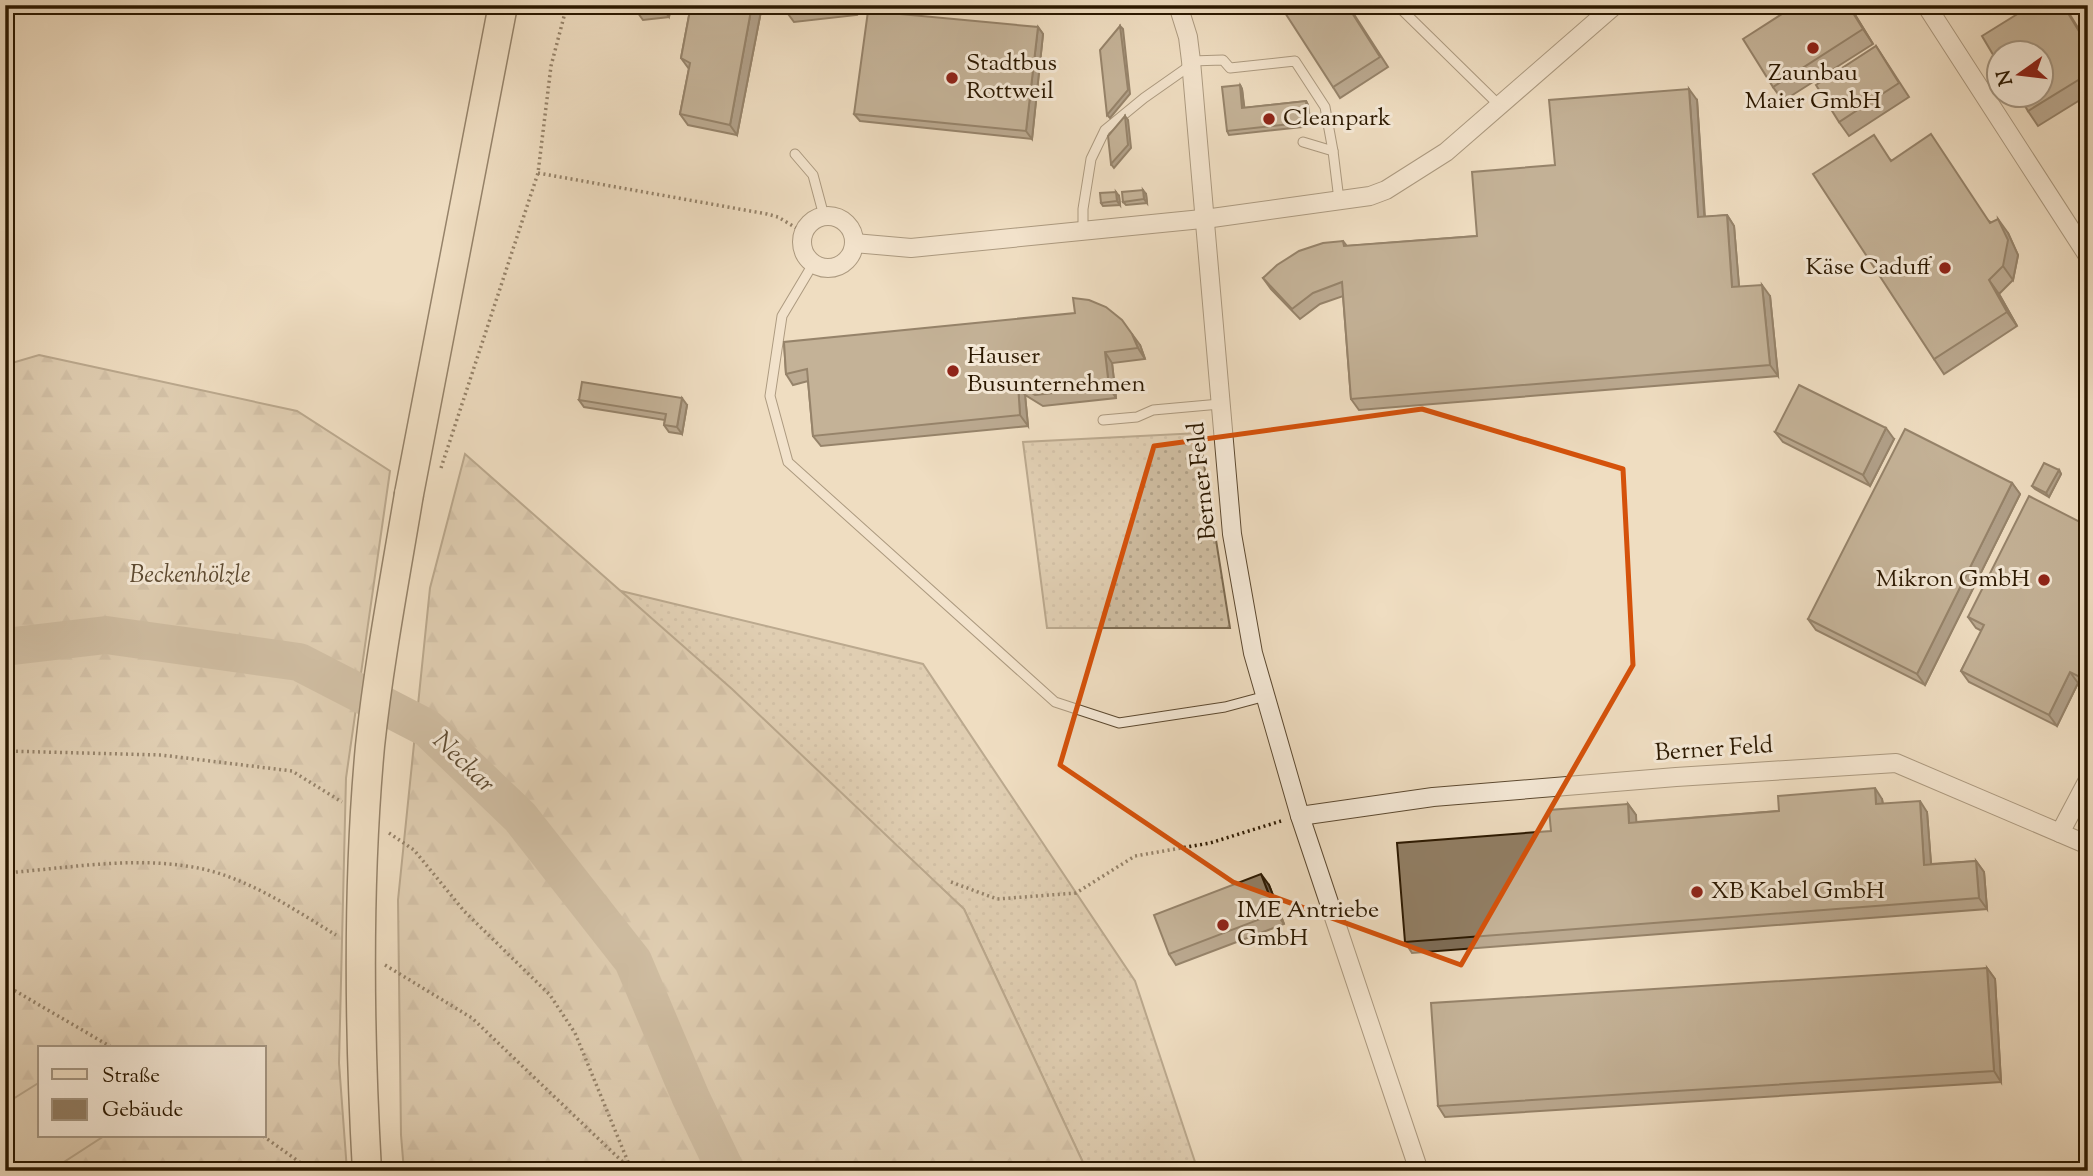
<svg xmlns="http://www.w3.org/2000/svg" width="2093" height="1176" viewBox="0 0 2093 1176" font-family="'Sorts Mill Goudy',serif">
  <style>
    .grass { fill: url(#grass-dots); stroke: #7c6a50; stroke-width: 2 }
    .forest { fill: url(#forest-firs); stroke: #7c6a50; stroke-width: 2; fill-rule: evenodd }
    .garden { fill: #cebca0; stroke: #7c6a50; stroke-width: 2 }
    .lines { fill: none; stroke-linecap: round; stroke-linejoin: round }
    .river { stroke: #ac9a7f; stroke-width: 38 }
    .lane-casing { stroke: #5c4930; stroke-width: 11 }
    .street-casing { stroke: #5c4930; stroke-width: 20 }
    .primary-casing { stroke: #2b1800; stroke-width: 31 }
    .path { stroke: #2b1800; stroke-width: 3.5; stroke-dasharray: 2 3.5; stroke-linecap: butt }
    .lane { stroke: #f5e9d7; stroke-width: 9 }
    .street { stroke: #f5e9d7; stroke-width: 18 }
    .primary { stroke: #efddc1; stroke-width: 28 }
    .primary-bridge-casing { stroke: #2b1800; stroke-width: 31; stroke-linecap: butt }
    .primary-bridge { stroke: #efddc1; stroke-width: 28 }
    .wall { fill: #7d6c56; stroke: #2b1800; stroke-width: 2 }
    .shaded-wall { fill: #665846; stroke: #2b1800; stroke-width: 2 }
    .building { fill: #917e64; stroke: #2b1800; stroke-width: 2 }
    .marked { fill: none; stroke: #d5520b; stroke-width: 5; stroke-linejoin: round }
    .poi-dot { fill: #8f2418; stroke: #f5e9d7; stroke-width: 2.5 }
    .labels { text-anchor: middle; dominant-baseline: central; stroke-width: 6; stroke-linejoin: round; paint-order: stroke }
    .poi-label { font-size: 24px; fill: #2b1800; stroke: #f5e9d7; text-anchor: start }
    .street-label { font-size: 24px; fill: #2b1800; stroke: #f5e9d7 }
    .park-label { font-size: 24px; font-style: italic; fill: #5c4930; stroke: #f5e9d7 }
    .water-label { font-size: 26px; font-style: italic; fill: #5f4c33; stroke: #f5e9d7 }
  </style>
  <defs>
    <pattern id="grass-dots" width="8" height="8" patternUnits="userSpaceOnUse" patternTransform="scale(1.75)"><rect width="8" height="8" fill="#cebca0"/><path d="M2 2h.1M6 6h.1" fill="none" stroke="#b1a188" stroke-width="1.8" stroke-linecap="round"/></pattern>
    <pattern id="forest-firs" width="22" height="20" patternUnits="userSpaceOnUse" patternTransform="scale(1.75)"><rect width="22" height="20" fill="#cebca0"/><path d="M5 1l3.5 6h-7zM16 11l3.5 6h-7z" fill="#b1a188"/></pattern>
  </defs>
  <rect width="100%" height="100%" fill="#efddc1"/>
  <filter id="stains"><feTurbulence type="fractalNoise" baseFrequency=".00286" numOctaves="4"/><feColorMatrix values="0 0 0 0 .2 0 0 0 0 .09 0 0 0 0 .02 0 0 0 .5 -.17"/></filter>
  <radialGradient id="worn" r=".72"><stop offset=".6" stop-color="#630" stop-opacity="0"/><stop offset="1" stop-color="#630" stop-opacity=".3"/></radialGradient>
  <!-- grass -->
  <g class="grass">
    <path d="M1199 433 1230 628H1047L1023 442Z"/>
    <path d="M621 591 923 664 1135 981 1198 1171H1087L964 909Z"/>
  </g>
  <!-- forest -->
  <g class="forest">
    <path d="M39 355 297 411 390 471 346 778 339 1063 347 1171H5V365ZM40 1048H264V1136H40Z"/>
    <path d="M465 454 732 689 964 909 1087 1171H404L401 1135 398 900 430 588Z"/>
  </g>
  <!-- garden -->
  <path class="garden" d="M40 1082V1136H104L50 1171H5V1104Z"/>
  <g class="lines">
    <!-- river -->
    <path class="river" d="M5 647 106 635 299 662 427 728 520 817 633 961 691 1098 726 1171"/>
    <!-- lane casing -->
    <g class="lane-casing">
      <g id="lane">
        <path d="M1397 5 1500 106"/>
        <path d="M1191 61 1223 60 1230 68 1295 61 1325 107 1333 151"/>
        <path d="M1303 142 1333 151 1339 200"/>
        <path d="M795 154 813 175 824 216"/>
        <path d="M1083 230V209L1091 159 1105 130 1144 98 1191 65"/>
        <path d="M813 264 782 316 770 396 788 462 1055 702 1119 723 1225 707 1266 696"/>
        <path d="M1103 420 1137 417 1153 410 1220 404"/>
      </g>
    </g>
    <!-- street casing -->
    <g class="street-casing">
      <g id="street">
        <path d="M1178 5 1188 37 1191 61 1232 534 1253 653 1300 816 1419 1171"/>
        <path d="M1926 5 2088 256"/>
        <circle cx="828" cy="242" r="26"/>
        <path d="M854 243 911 248 1212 218 1370 196 1386 190 1446 152 1615 5"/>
        <path d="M1300 816 1433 797 1676 777 1896 763 2060 833 2088 780"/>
        <path d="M2060 833 2088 845"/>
      </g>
    </g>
    <!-- primary casing -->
    <g class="primary-casing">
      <path id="primary" d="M409 494 503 5"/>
    </g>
    <!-- path -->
    <g class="path">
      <path d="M538 173 767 214 778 217 803 232"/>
      <path d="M441 468 538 173 551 66 567 5"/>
      <path d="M5 751 161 755 292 771 342 802"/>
      <path d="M389 833 414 850 464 911 550 995 575 1033 631 1169"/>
      <path d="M5 873C70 868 138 855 203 869 251 880 295 910 336 935"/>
      <path d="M951 882 997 899 1076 893 1135 856 1210 843 1281 821"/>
      <path d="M385 965 472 1018 628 1167"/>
      <path d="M5 985 113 1048"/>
      <path d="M263 1136 312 1171"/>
      <path d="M2077 1171 2088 1152"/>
    </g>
    <!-- lane -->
    <use href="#lane" class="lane"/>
    <!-- street -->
    <use href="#street" class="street"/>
    <!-- primary -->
    <use href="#primary" class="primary"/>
    <!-- primary-bridge casing -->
    <g class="primary-bridge-casing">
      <path id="primary-bridge" d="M367 1171C359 1030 357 887 370 746 379 662 395 578 409 494"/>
    </g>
    <!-- primary-bridge -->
    <use href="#primary-bridge" class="primary-bridge"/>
  </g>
  <!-- wall -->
  <g class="wall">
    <path d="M637 5H671L669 17 643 20 635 9Z"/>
    <path d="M691 5H764L762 6 737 135 688 125 680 114 689 69 681 58Z"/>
    <path d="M785 5H855L857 15 794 22 786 11Z"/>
    <path d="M1348 5 1388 67 1340 98 1333 87Z"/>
    <path d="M1849 5 1873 44 1783 101 1773 87Z"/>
    <path d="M1038 27 1043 34 1032 139 860 121 854 114Z"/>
    <path d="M2088 44V95L2038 126 2028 111Z"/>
    <path d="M1876 46 1909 97 1849 136 1839 122Z"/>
    <path d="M1240 85 1242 89 1244 108 1306 101 1308 105 1311 126 1229 135 1227 131Z"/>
    <path d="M1697 100 1705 217 1727 215 1734 226 1739 287 1770 296 1778 376 1359 410 1351 399 1343 296 1320 304 1300 319 1271 289 1263 278 1343 241 1347 246 1477 236 1555 165Z"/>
    <path d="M1891 160 2008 233 2018 255 2013 280 1999 294 2017 326 1944 374 1934 359Z"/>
    <path d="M1146 194 1147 203 1126 205 1123 202Z"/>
    <path d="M1119 196 1120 205 1103 206 1101 203Z"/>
    <path d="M784 342 1140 345 1145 359 1112 363 1116 398 1043 406 1025 395 1028 426 821 446 813 436 808 381 793 385 786 374Z"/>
    <path d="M579 400 687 405 682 434 669 432 664 425 665 420 584 407Z"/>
    <path d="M1775 432 1894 439 1870 486 1783 442Z"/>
    <path d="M2059 470 2061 474 2049 497 2035 489 2032 486Z"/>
    <path d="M2012 483 2020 494 1925 685 1816 630 1808 619Z"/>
    <path d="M2088 526V688L2078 683 2057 726 1969 682 1961 671 1982 631 1976 628 1968 617Z"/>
    <path d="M1882 799 1883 804 1927 812 1931 864 1976 861 1984 872 1987 909 1412 953 1405 942 1551 831 1628 804 1636 815V822L1779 811Z"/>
    <path d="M1269 885 1284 924 1176 965 1169 954Z"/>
    <path d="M1987 968 1995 979 2001 1082 1445 1117 1438 1106Z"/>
  </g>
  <!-- shaded-wall -->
  <g class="shaded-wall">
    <path d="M661 5H671L669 17 661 6Z"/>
    <path d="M752 5 762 6 737 135 730 125Z"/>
    <path d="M850 5H855L857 15Z"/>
    <path d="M1848 5H1849L1873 44 1863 29Z"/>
    <path d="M2063 5H2064L2088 44V46Z"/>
    <path d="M1120 26 1123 29 1130 94 1110 118 1107 115Z"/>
    <path d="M1038 27 1043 34 1032 139 1026 131Z"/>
    <path d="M1240 85 1242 89 1245 112 1242 108Z"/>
    <path d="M1689 89 1697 100 1705 228 1698 217Z"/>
    <path d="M1306 101 1308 105 1311 126 1308 122Z"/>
    <path d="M1125 116 1128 120 1131 148 1114 168 1111 164Z"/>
    <path d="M1143 190 1146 194 1147 203 1144 199Z"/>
    <path d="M1116 192 1119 196 1120 205 1117 201Z"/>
    <path d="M1727 215 1734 226 1740 298 1732 287Z"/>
    <path d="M1998 219 2008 233 2018 255 2013 280 2003 266Z"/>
    <path d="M1989 280 1999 294 2017 326 2007 312Z"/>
    <path d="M1762 285 1770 296 1778 376 1770 365Z"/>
    <path d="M1132 334 1140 345 1145 359 1138 348Z"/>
    <path d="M1105 352 1112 363 1116 398 1109 387Z"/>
    <path d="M1018 384 1025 395 1028 426 1020 415Z"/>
    <path d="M682 398 687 405 682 434 677 427Z"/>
    <path d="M1886 428 1894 439 1870 486 1863 475Z"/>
    <path d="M2059 470 2061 474 2049 497 2046 493Z"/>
    <path d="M2012 483 2020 494 1925 685 1917 674Z"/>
    <path d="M2070 672 2078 683 2057 726 2049 715Z"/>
    <path d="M1875 788 1882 799 1884 815 1876 804Z"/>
    <path d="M1920 801 1927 812 1932 876 1924 865Z"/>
    <path d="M1628 804 1636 815 1637 834 1629 823Z"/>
    <path d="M1976 861 1984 872 1987 909 1979 898Z"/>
    <path d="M1261 874 1269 885 1284 924 1276 913Z"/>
    <path d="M1987 968 1995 979 2001 1082 1994 1071Z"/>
  </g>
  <!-- building -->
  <g class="building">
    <path d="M637 5H661L635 9Z"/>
    <path d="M691 5H752L730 125 680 114 690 63 681 58Z"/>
    <path d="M785 5H837L786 11Z"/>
    <path d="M1280 5H1347L1380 57 1333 87Z"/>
    <path d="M1796 5H1848L1863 29 1773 87 1743 39Z"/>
    <path d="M2032 5H2063L2088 46V74L2028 111 2018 94H2040V52H1998V63L1982 36Z"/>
    <path d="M868 11 1038 27 1026 131 854 114Z"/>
    <path d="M1120 26 1128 90 1107 115 1100 50Z"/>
    <path d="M1876 46 1899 83 1839 122 1816 85Z"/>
    <path d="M1240 85 1242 108 1306 101 1308 122 1227 131 1222 87Z"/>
    <path d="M1689 89 1698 217 1727 215 1732 287 1762 285 1770 365 1351 399 1342 282 1313 293 1292 309 1263 278 1277 265 1299 251 1323 243 1343 241 1344 246 1477 236 1472 172 1555 165 1549 100Z"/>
    <path d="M1125 116 1128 145 1111 164 1108 136Z"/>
    <path d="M1931 134 1990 223 1998 219 2008 240 2003 266 1989 280 2007 312 1934 359 1813 174 1874 135 1891 161Z"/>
    <path d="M1143 190 1144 199 1123 202 1122 192Z"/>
    <path d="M1116 192 1117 201 1101 203 1100 193Z"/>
    <path d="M1073 298 1089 300 1106 307 1122 320 1132 334 1138 348 1105 352 1109 387 1035 395 1018 384 1020 415 813 436 807 369 786 374 784 342 1075 313Z"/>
    <path d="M582 382 682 398 677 427 664 425 666 414 579 400Z"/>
    <path d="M1799 385 1886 428 1863 475 1775 432Z"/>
    <path d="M1905 429 2012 483 1917 674 1808 619Z"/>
    <path d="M2044 463 2059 470 2046 493 2032 486Z"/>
    <path d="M2029 496 2088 526V681L2070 672 2049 715 1961 671 1984 625 1968 617Z"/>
    <path d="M1875 788 1876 804 1920 801 1924 865 1976 861 1979 898 1405 942 1397 843 1551 831 1549 810 1628 804 1629 823 1779 811 1778 796Z"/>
    <path d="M1261 874 1276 913 1169 954 1154 915Z"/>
    <path d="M1987 968 1994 1071 1438 1106 1431 1003Z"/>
  </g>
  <!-- marked area -->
  <path d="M0 0H2093V1176H0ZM1422 409 1623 469 1633 665 1461 965 1233 882 1060 765 1154 446Z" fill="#efddc1" fill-opacity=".55" fill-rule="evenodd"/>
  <path class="marked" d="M1422 409 1623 469 1633 665 1461 965 1233 882 1060 765 1154 446Z"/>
  <!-- markers -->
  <g class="poi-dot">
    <circle cx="1813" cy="48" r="7"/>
    <circle cx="952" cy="78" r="7"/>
    <circle cx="1269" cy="119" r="7"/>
    <circle cx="1945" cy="268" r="7"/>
    <circle cx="953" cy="371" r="7"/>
    <circle cx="2044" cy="580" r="7"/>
    <circle cx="1697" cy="892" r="7"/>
    <circle cx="1223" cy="925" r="7"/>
  </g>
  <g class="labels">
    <!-- poi labels -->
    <g class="poi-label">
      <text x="966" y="64">Stadtbus<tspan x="966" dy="28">Rottweil</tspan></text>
      <text x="1813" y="74" text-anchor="middle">Zaunbau<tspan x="1813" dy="28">Maier GmbH</tspan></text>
      <text x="1283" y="119">Cleanpark</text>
      <text x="1931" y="268" text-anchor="end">Käse Caduff</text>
      <text x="967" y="357">Hauser<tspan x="967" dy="28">Busunternehmen</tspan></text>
      <text x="2030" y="580" text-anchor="end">Mikron GmbH</text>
      <text x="1711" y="892">XB Kabel GmbH</text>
      <text x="1237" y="911">IME Antriebe<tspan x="1237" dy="28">GmbH</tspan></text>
    </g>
    <!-- street labels -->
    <g class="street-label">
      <text transform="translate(1203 481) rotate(-96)">Berner Feld</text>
      <text transform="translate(1714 750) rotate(-4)">Berner Feld</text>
    </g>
    <!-- park labels -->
    <g class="park-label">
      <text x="190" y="576">Beckenhölzle</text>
    </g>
    <!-- water labels -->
    <g class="water-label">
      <text transform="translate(463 763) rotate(44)">Neckar</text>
    </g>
  </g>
  <!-- margin -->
  <rect width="2093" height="1176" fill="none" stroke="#efddc1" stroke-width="28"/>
  <rect x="7" y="7" width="2079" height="1162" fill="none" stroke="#2b1800" stroke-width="3.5"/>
  <rect x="14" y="14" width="2065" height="1148" fill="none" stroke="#2b1800" stroke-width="2"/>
  <!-- legend -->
  <rect x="38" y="1046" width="228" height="91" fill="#f5e9d7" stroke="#a49581" stroke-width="2"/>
  <rect x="52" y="1069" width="35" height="10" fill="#efddc1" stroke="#a49581" stroke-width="2"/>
  <text x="102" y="1082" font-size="21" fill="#2b1800">Straße</text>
  <rect x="52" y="1099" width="35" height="21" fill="#917e64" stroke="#a49581" stroke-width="2"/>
  <text x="102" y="1116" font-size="21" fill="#2b1800">Gebäude</text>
  <!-- north arrow -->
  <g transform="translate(2020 74) rotate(256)"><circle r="33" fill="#f5e9d7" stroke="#a49581" stroke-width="2"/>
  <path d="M0-5L12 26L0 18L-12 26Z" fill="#8f2418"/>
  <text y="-10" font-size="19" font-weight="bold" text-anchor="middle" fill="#2b1800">N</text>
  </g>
  <rect width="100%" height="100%" filter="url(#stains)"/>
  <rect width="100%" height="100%" fill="url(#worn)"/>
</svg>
